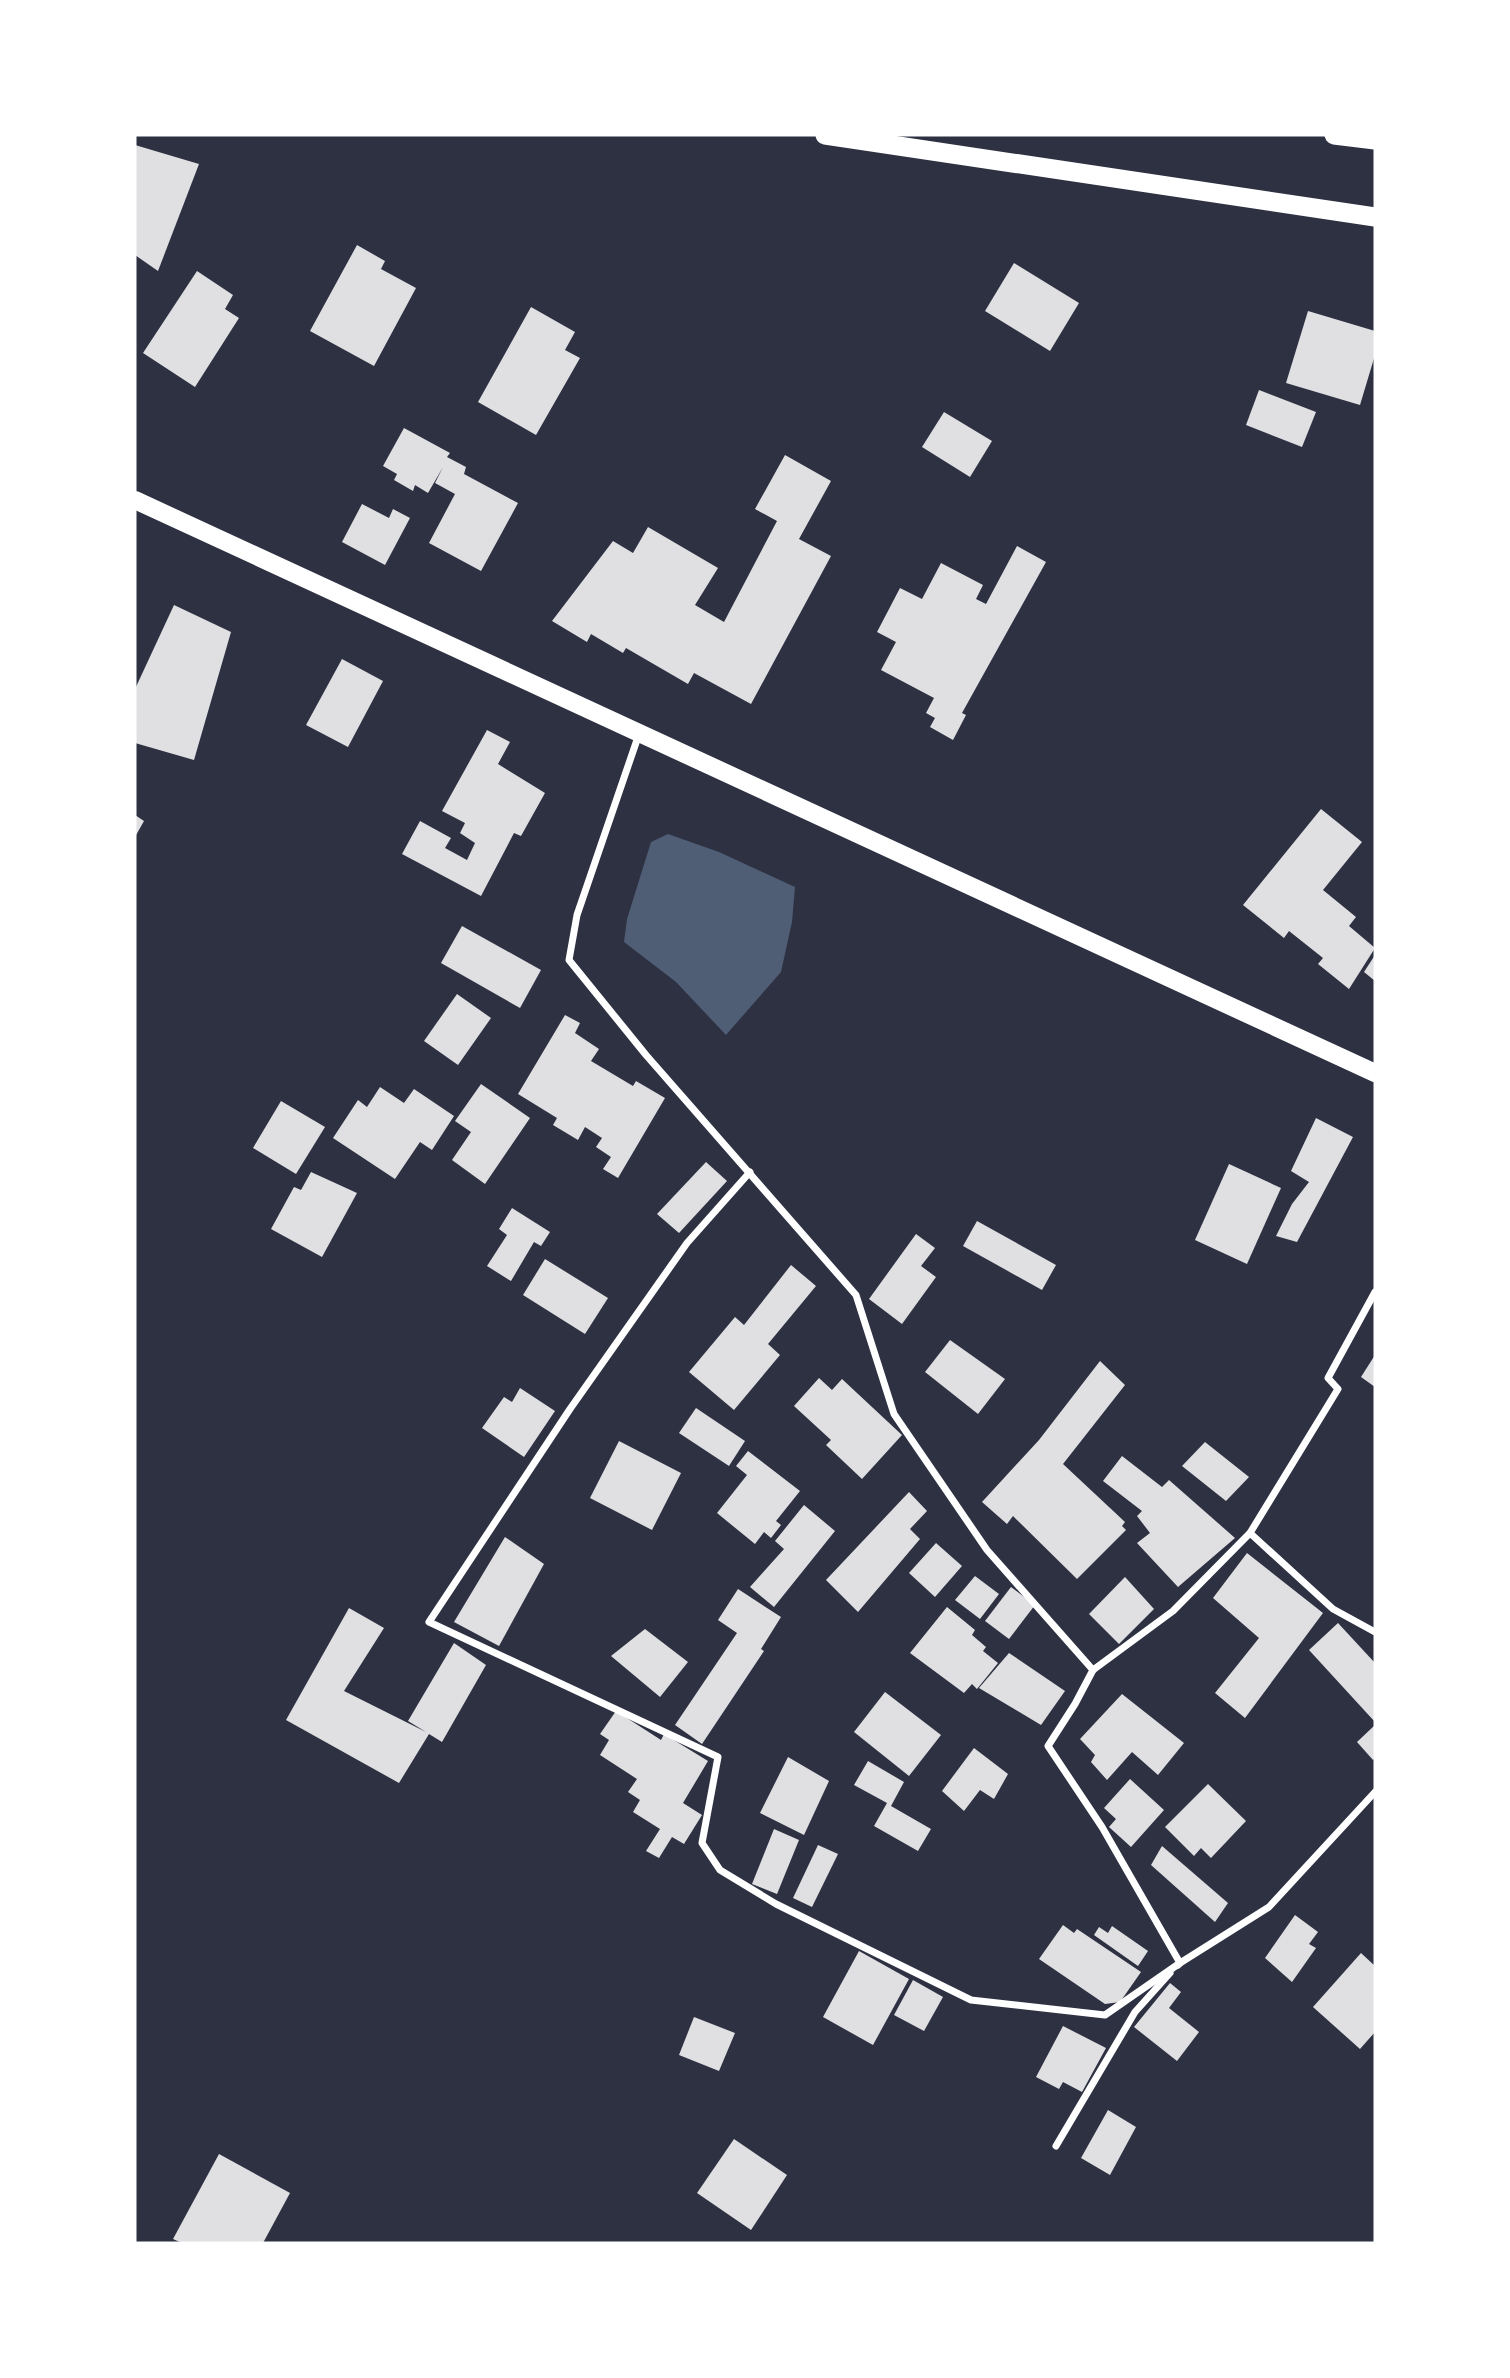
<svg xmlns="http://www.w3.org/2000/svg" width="1510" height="2378" viewBox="0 0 1510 2378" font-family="Quicksand,sans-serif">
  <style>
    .water { fill: #4f5d75 }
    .building { fill: #e0e0e3 }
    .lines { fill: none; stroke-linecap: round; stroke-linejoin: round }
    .minor { stroke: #fff; stroke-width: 7 }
    .primary { stroke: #fff; stroke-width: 18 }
    .trunk { stroke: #fff; stroke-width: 19 }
  </style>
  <rect width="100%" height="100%" fill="#2d3142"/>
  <!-- water -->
  <path class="water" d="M668 834 719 852 795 887 792 922 781 972 726 1035 676 982 624 942 627 919 651 842Z"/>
  <!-- building -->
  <g class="building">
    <path d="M135 145 199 164 158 271 135 255Z"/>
    <path d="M357 245 385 261 381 269 416 288 374 366 310 331Z"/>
    <path d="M1014 263 1079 303 1050 351 985 311Z"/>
    <path d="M197 271 233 295 225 309 239 318 195 387 143 353Z"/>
    <path d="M531 307 575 332 565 350 580 358 536 435 478 402Z"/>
    <path d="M1308 311 1375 331V355L1360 405 1286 383Z"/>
    <path d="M1259 390 1316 412 1302 447 1246 425Z"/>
    <path d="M944 412 992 441 970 477 922 447Z"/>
    <path d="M404 428 450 453 447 457 466 467 464 474 518 503 481 571 429 543 455 494 435 483 443 467 428 493 415 485 413 491 394 480 397 474 383 466Z"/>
    <path d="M785 455 831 481 799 539 831 556 751 704 694 673 688 684 626 648 623 653 591 634 587 642 552 621 613 541 633 553 648 527 718 568 695 605 724 622 777 521 755 509Z"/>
    <path d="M362 504 389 518 393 509 410 518 385 565 342 542Z"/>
    <path d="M1017 546 1046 562 962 713 966 715 953 740 930 727 935 718 926 713 934 698 881 670 896 642 877 632 900 588 922 599 941 563 983 585 976 599 986 604Z"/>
    <path d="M174 605 231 632 194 760 135 743V689Z"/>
    <path d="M342 659 383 681 348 747 306 725Z"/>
    <path d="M487 730 510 742 498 764 545 793 521 836 514 833 481 896 402 854 420 821 451 838 445 848 467 860 475 843 460 833 465 823 442 811Z"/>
    <path d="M1321 809 1362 842 1323 890 1356 917 1349 926 1375 948 1349 989 1318 964 1323 958 1289 931 1284 938 1243 905Z"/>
    <path d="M135 815 144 821 135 837Z"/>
    <path d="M462 926 541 970 520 1008 441 963Z"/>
    <path d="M1375 955V981L1364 972Z"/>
    <path d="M457 994 491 1018 458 1065 424 1041Z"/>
    <path d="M565 1015 580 1023 575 1033 599 1049 591 1061 633 1086 636 1081 665 1098 618 1178 603 1169 611 1157 596 1147 602 1138 585 1127 578 1140 553 1125 557 1118 518 1094Z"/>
    <path d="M481 1084 530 1118 485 1184 452 1160 471 1132 455 1121Z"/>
    <path d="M380 1087 404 1103 414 1089 454 1116 432 1150 420 1142 395 1179 333 1138 358 1100 367 1107Z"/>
    <path d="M281 1101 325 1127 296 1174 253 1148Z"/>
    <path d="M1316 1118 1353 1137 1297 1242 1276 1236 1292 1204 1309 1182 1291 1171Z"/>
    <path d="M706 1162 727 1181 679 1233 657 1214Z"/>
    <path d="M1229 1164 1281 1188 1247 1264 1195 1240Z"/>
    <path d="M311 1172 357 1193 322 1257 271 1229 294 1187 301 1190Z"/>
    <path d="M512 1208 550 1232 541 1246 534 1242 511 1281 487 1266 507 1235 499 1229Z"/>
    <path d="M977 1221 1056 1265 1042 1290 963 1246Z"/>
    <path d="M916 1234 935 1248 921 1266 936 1277 902 1324 869 1299Z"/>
    <path d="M545 1259 608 1298 585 1334 523 1295Z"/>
    <path d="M791 1265 816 1286 768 1344 780 1355 734 1410 689 1372 735 1317 744 1325Z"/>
    <path d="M950 1340 1005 1379 978 1414 925 1372Z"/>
    <path d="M1375 1355V1387L1361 1377Z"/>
    <path d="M1100 1361 1125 1385 1063 1464 1125 1522 1122 1526 1126 1530 1077 1579 1013 1516 1007 1524 982 1502 1039 1440Z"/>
    <path d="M819 1378 832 1390 842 1379 902 1435 862 1479 826 1445 831 1440 794 1406Z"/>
    <path d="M520 1388 555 1411 524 1457 482 1428 504 1397 512 1402Z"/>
    <path d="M696 1408 745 1441 729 1466 679 1433Z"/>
    <path d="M619 1441 681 1473 652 1530 590 1498Z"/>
    <path d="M1205 1442 1249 1477 1226 1501 1182 1466Z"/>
    <path d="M748 1451 800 1491 776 1521 781 1525 771 1538 764 1532 755 1544 717 1513 747 1475 736 1466Z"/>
    <path d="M1122 1456 1162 1487 1169 1480 1235 1538 1178 1587 1137 1543 1150 1533 1137 1516 1142 1511 1103 1481Z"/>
    <path d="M909 1492 927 1511 910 1529 920 1539 858 1612 826 1580Z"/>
    <path d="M804 1505 835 1531 774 1607 750 1587 784 1549 775 1541Z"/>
    <path d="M505 1537 544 1564 499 1646 454 1622Z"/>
    <path d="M936 1543 962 1566 935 1597 909 1573Z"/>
    <path d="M1247 1553 1323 1613 1245 1718 1215 1693 1259 1638 1213 1598Z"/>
    <path d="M975 1576 999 1594 980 1619 955 1600Z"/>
    <path d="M1125 1577 1154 1609 1119 1644 1089 1614Z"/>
    <path d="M1011 1587 1035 1605 1009 1639 985 1621Z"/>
    <path d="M738 1589 781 1617 761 1649 764 1651 702 1744 675 1725 737 1633 718 1620Z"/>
    <path d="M947 1607 975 1630 972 1635 986 1647 983 1651 998 1663 977 1689 972 1684 964 1693 910 1653Z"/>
    <path d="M349 1608 384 1628 344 1691 426 1732 408 1721 454 1643 486 1665 442 1742 429 1734 399 1783 286 1720Z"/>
    <path d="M1338 1623 1375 1663V1722L1309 1650Z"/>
    <path d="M645 1629 688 1662 660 1697 611 1656Z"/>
    <path d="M1009 1653 1065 1691 1041 1725 979 1688Z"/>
    <path d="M885 1692 941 1735 909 1776 854 1732Z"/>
    <path d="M1122 1694 1184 1743 1158 1775 1132 1752 1107 1780 1091 1762 1095 1755 1080 1739Z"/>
    <path d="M616 1711 661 1740 664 1734 708 1761 683 1803 702 1815 684 1844 672 1837 659 1858 646 1851 660 1829 633 1812 640 1800 628 1792 637 1779 600 1755 609 1740 600 1734Z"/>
    <path d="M1375 1725V1758L1373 1760 1357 1742Z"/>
    <path d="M974 1748 1008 1774 994 1799 980 1790 964 1811 942 1791Z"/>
    <path d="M788 1757 829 1781 804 1835 760 1813Z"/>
    <path d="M868 1761 904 1782 891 1806 931 1829 918 1851 874 1826 887 1803 854 1785Z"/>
    <path d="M1130 1779 1164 1810 1131 1847 1109 1827 1116 1819 1104 1808Z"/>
    <path d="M1208 1784 1246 1821 1211 1858 1201 1848 1194 1856 1165 1827Z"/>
    <path d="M774 1829 799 1840 777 1894 752 1884Z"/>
    <path d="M818 1845 838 1854 812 1907 793 1898Z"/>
    <path d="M1162 1846 1228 1903 1215 1922 1151 1865Z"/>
    <path d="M1295 1915 1318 1932 1309 1944 1316 1948 1292 1982 1265 1958Z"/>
    <path d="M1063 1925 1074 1933 1077 1929 1141 1972 1120 2002 1105 2004 1039 1959Z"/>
    <path d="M1112 1926 1148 1951 1138 1966 1094 1935 1099 1927 1108 1933Z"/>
    <path d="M859 1951 909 1979 873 2045 823 2017Z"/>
    <path d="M1361 1953 1375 1966V2032L1360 2049 1313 2007Z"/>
    <path d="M913 1980 943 1997 924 2031 894 2015Z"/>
    <path d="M1170 1983 1181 1992 1169 2008 1199 2032 1177 2061 1134 2027Z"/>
    <path d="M694 2017 735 2033 719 2071 679 2055Z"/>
    <path d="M1063 2026 1106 2048 1082 2092 1063 2082 1059 2089 1036 2077Z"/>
    <path d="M1108 2110 1136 2127 1110 2175 1081 2158Z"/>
    <path d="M734 2139 787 2175 751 2230 697 2193Z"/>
    <path d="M219 2154 290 2193 263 2243H182L173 2239Z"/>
  </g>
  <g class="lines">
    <!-- minor -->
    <g class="minor">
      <path d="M639 734 577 915 569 960 646 1055 856 1295 894 1414 987 1550 1093 1670 1173 1611 1250 1533 1338 1389 1328 1378 1375 1292"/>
      <path d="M750 1172 687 1243 570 1409 429 1622 718 1757 702 1843 720 1870 776 1904 971 2000 1105 2015 1180 1963 1269 1907 1375 1792"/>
      <path d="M1250 1533 1333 1609 1375 1632"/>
      <path d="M1093 1670 1075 1704 1048 1746 1102 1827 1180 1963 1178 1965"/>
      <path d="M1056 2146 1135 2012 1170 1973"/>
    </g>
    <!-- primary -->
    <path class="primary" d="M135 500 1375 1073"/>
    <!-- trunk -->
    <g class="trunk">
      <path d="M825 135 1375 217"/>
      <path d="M1334 135 1375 140"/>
    </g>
  </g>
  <!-- border -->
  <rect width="1510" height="2378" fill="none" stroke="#ffffff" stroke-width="273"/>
</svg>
